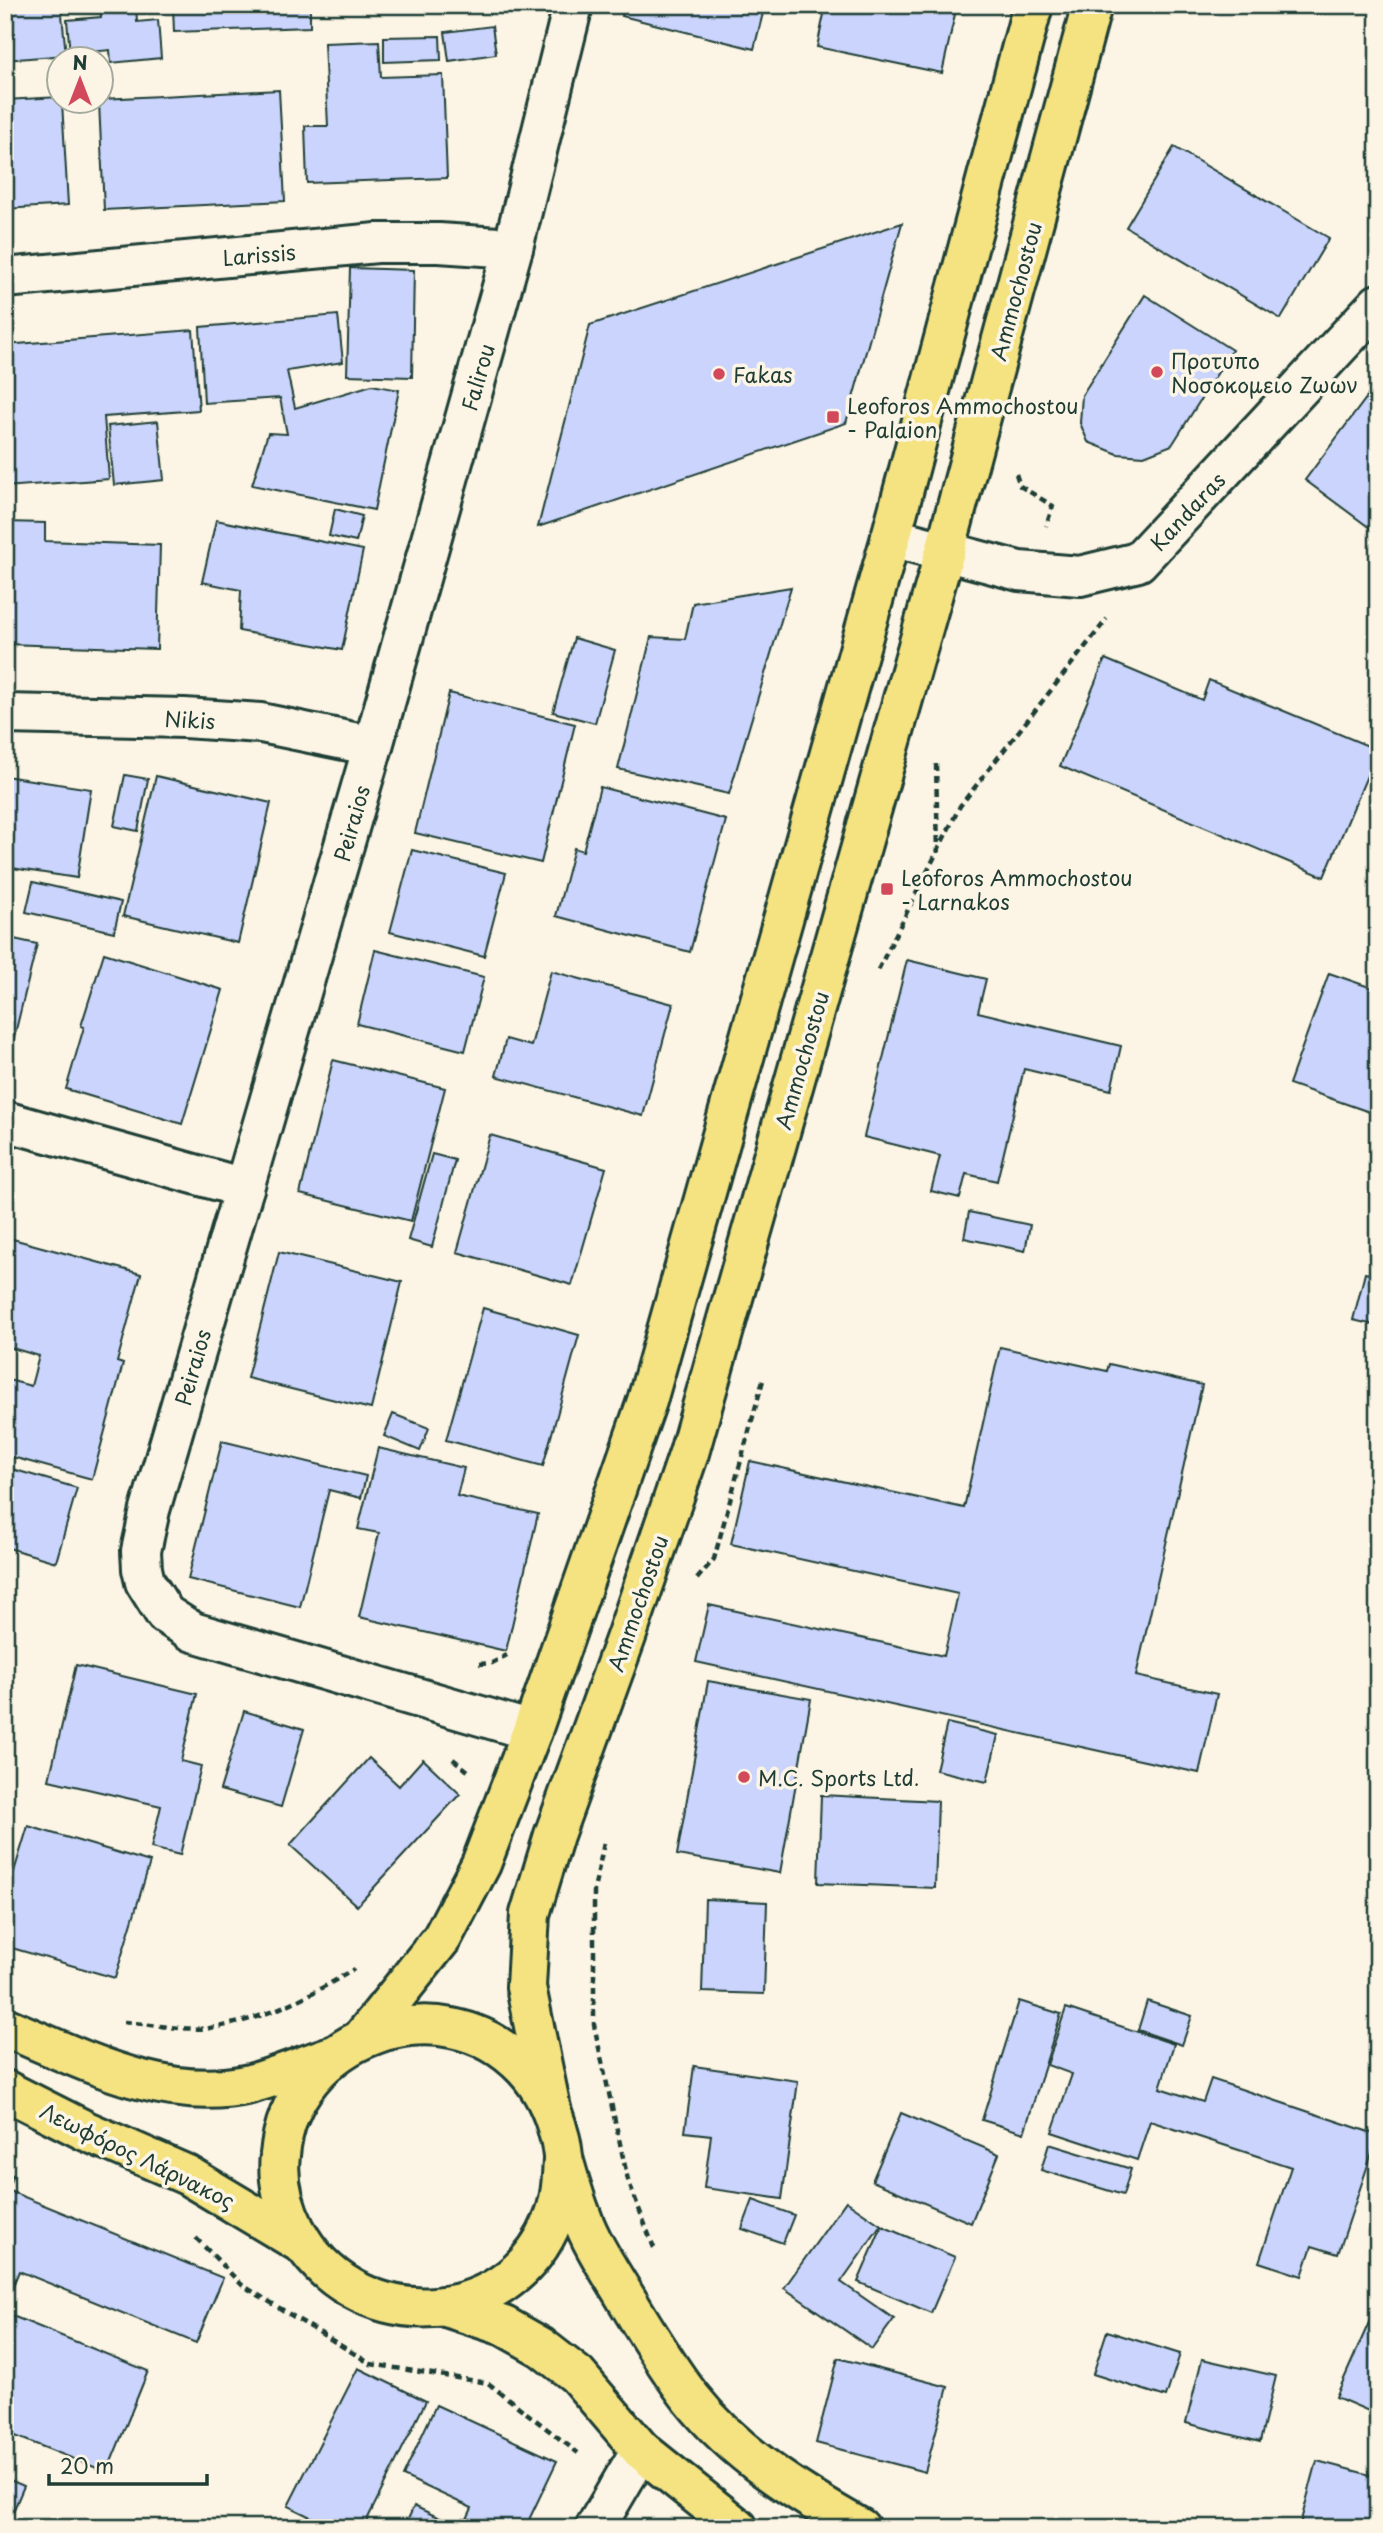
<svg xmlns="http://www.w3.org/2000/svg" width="1383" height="2533" viewBox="0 0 1383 2533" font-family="'Playpen Sans',sans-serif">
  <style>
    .building { fill: #cbd4fc; stroke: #1f3d34; stroke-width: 2 }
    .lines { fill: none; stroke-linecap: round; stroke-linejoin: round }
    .minor-casing { stroke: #1f3d34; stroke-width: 44 }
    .major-casing { stroke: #1f3d34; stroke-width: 44 }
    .path { stroke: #1f3d34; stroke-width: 4.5; stroke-dasharray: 7 5; stroke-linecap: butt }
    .minor { stroke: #fcf5e5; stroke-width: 38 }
    .major { stroke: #f5e382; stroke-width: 38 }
    .poi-dot { fill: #d1495b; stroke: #fcf5e5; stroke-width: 2.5 }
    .labels { text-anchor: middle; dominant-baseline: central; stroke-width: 7; stroke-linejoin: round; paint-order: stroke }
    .street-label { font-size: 21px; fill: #1f3d34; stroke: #fcf5e5 }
    .poi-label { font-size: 21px; fill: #1f3d34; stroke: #fcf5e5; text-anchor: start }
  </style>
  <rect width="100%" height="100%" fill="#fcf5e5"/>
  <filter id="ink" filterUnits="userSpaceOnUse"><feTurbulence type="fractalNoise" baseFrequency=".0143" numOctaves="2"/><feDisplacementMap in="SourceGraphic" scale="14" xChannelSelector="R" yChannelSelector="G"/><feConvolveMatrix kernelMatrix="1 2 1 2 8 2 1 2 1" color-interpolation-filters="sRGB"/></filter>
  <g filter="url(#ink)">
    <!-- building -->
    <g class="building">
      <path d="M5 5H61L66 55 5 60Z"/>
      <path d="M100 5H136L137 22 158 20 161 58 111 63 110 50 70 54 67 20 101 17Z"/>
      <path d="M173 5H310V27L174 32Z"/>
      <path d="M624 5H765L754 49 622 16Z"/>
      <path d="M826 5H957L942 73 817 47Z"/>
      <path d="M492 26 496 54 449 61 445 32Z"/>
      <path d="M440 36 441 60 384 62V37Z"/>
      <path d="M379 41 381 77 443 75 447 178 307 183 305 126H328L324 43Z"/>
      <path d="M279 90 285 201 104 210 99 102 102 99Z"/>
      <path d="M60 97V102H62L68 205 5 209V100Z"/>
      <path d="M1174 147 1329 238 1281 319 1126 227Z"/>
      <path d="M902 223 846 423 538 527 590 325Z"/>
      <path d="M350 268 414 270 412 377 347 375Z"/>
      <path d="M1145 295 1232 350 1172 445 1144 456 1118 454 1088 442 1080 423 1082 395Z"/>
      <path d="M338 315 343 362 287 371 295 408 372 385 399 390 374 510 252 485 268 433 287 434 280 398 204 403 200 327Z"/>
      <path d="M193 330 199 410 104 417 109 479 5 487V345Z"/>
      <path d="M1373 389 1378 393V534L1305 480Z"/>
      <path d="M158 421 164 480 114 485 108 426Z"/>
      <path d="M335 509 362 516 356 542 329 536Z"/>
      <path d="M216 520 363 550 342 650 239 631 241 590 202 582Z"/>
      <path d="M5 522 45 523V541L160 545 157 649 5 644Z"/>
      <path d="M791 587 729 794 618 769 651 637 685 639 693 603Z"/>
      <path d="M574 638 615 650 595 723 553 712Z"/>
      <path d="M1105 659 1202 700 1209 680 1378 750 1324 877 1060 766Z"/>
      <path d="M449 693 575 724 541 863 415 833Z"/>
      <path d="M125 775 148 779 138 831 114 826Z"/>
      <path d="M5 776 91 789 77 878 5 867Z"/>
      <path d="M156 776 271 803 238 943 123 916Z"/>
      <path d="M600 787 726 820 690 952 556 916 574 848 583 851Z"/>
      <path d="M412 850 506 873 484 956 390 932Z"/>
      <path d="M33 882 121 902 114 932 26 912Z"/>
      <path d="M5 937 37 944 12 1046 5 1044Z"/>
      <path d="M375 950 484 977 465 1051 357 1024Z"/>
      <path d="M104 953 223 990 182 1124 66 1089 84 1027 81 1026Z"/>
      <path d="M907 960 986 979 978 1012 1121 1046 1111 1090 1024 1069 997 1181 966 1174 960 1198 931 1191 940 1156 864 1137Z"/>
      <path d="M551 971 673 1004 643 1116 496 1076 506 1039 531 1046Z"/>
      <path d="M1329 973 1378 990V1115L1289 1084Z"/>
      <path d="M333 1060 445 1088 411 1221 300 1194Z"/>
      <path d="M490 1135 606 1168 572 1285 457 1252Z"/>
      <path d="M432 1154 455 1160 432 1247 408 1240Z"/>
      <path d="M969 1212 1030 1225 1025 1251 964 1238Z"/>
      <path d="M1378 1218V1247L1372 1246Z"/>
      <path d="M9 1238 141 1274 117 1362 123 1364 92 1479 5 1455V1379L31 1386 39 1356 5 1346V1252Z"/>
      <path d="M279 1252 402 1282 371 1409 247 1378Z"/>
      <path d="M1365 1273 1378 1276V1326L1353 1320Z"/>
      <path d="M483 1308 579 1335 543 1466 446 1440Z"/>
      <path d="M1000 1347 1107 1371 1109 1364 1202 1385 1136 1676 1217 1694 1199 1773 696 1662 709 1605 944 1656 958 1594 731 1544 750 1461 964 1508Z"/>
      <path d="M393 1414 429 1428 420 1451 384 1436Z"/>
      <path d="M222 1441 366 1476 361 1498 329 1490 300 1607 188 1579Z"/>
      <path d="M378 1448 464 1468 457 1496 538 1514 506 1651 359 1617 379 1533 358 1529Z"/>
      <path d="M5 1467 77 1488 56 1562 5 1547Z"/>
      <path d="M5 1651 10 1652 5 1678Z"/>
      <path d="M76 1665 197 1694 181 1761 201 1766 180 1855 151 1848 161 1806 49 1780Z"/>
      <path d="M708 1681 811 1699 780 1873 677 1855Z"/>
      <path d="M244 1711 304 1729 281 1807 220 1790Z"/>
      <path d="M947 1723 998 1735 987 1782 936 1770Z"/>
      <path d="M369 1758 399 1786 423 1759 460 1794 357 1906 290 1845Z"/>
      <path d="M821 1795 938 1801 935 1888 818 1883Z"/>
      <path d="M28 1826 150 1862 115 1978 5 1946V1901Z"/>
      <path d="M705 1899 767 1902 764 1994 702 1992Z"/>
      <path d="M1019 2001 1061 2014 1024 2133 982 2120Z"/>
      <path d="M1147 2001 1192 2016 1182 2045 1138 2030Z"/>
      <path d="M1066 2008 1174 2044 1160 2088 1203 2102 1211 2079 1378 2135 1338 2254 1312 2246 1302 2276 1259 2262 1291 2167 1150 2121 1137 2160 1052 2132 1072 2074 1047 2065Z"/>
      <path d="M694 2066 798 2081 782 2199 704 2188 711 2135 685 2132Z"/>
      <path d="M901 2113 999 2154 971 2223 872 2181Z"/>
      <path d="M1049 2144 1131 2169 1123 2195 1041 2170Z"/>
      <path d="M5 2172 13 2175 7 2190 223 2278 196 2343 19 2271 5 2305Z"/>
      <path d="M753 2200 794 2215 783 2243 742 2229Z"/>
      <path d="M846 2201 881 2225 841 2282 894 2319 872 2349 784 2288Z"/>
      <path d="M882 2226 955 2257 931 2313 858 2282Z"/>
      <path d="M1378 2302V2415L1336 2397Z"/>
      <path d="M5 2313 148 2371 107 2472 5 2432Z"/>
      <path d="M1107 2331 1180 2354 1166 2397 1093 2374Z"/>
      <path d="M838 2358 948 2387 925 2472 816 2443Z"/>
      <path d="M1202 2359 1276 2376 1260 2442 1186 2423Z"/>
      <path d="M358 2368 426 2401 363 2528H333L288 2506Z"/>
      <path d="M436 2405 557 2461 525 2528H463L472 2508 403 2476Z"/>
      <path d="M1317 2461 1378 2477V2528H1299Z"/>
      <path d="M5 2478 24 2486 6 2528H5Z"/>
      <path d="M414 2506 461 2528H404Z"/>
    </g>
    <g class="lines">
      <!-- minor casing -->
      <g class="minor-casing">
        <g id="minor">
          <path d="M5 278 377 243H439L513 248"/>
          <path d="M891 537 1019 571 1080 576 1138 562 1378 304"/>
          <path d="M5 714 184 718 261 723 373 746"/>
          <path d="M5 1121 244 1188"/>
          <path d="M532 1731 193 1632 165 1614 145 1582 142 1569 141 1551 150 1510 373 746 513 248 573 5"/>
          <path d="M595 2528 641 2450"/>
        </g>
      </g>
      <!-- major casing -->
      <g class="major-casing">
        <g id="major">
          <path d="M5 2027C82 2059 165 2104 250 2084 277 2077 304 2065 331 2056"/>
          <path d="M363 2037 442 1938 481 1864 532 1731 647 1401 891 537 1033 5"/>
          <path d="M5 2090 86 2131 187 2175 304 2245"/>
          <path d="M551 2109 526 1987 530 1914 554 1835 626 1637 689 1453 945 551 1092 5"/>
          <path d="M563 2159C562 2180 561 2200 553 2220 507 2334 351 2336 295 2229 284 2207 277 2180 280 2155 290 2036 441 1981 524 2068 542 2087 553 2110 559 2135 562 2143 562 2153 564 2162 569 2179 574 2197 581 2215 591 2244 611 2273 627 2300 647 2333 667 2367 691 2398 736 2455 798 2493 860 2528"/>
          <path d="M443 2306 504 2326 541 2347 577 2375 641 2450 738 2528"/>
        </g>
      </g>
      <!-- path -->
      <g class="path">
        <path d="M1016 474 1020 486 1053 506 1046 526"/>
        <path d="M936 764 938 853"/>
        <path d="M878 970 960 806 1107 619"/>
        <path d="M697 1579 714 1559 763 1380"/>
        <path d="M479 1664 492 1663 507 1655"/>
        <path d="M453 1759 468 1771"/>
        <path d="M604 1843 594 1890V2025L628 2180 654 2248"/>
        <path d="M124 2022C147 2024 189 2031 210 2028 261 2021 311 1996 354 1969"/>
        <path d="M196 2238 242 2285 371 2364 488 2383 578 2453"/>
      </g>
      <!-- minor -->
      <use href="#minor" class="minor"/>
      <!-- major -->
      <use href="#major" class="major"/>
    </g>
  </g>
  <!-- markers -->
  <g class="poi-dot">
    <circle cx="1157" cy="372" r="7"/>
    <circle cx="719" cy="374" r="7"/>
    <rect x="826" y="410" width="14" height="14" rx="3.5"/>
    <rect x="880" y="882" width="14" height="14" rx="3.5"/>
    <circle cx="744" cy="1777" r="7"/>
  </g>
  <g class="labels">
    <!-- street labels -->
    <g class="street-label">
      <text transform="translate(259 254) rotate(-5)">Larissis</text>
      <text transform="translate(1015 291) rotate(-75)">Ammochostou</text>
      <text transform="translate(477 377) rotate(-74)">Falirou</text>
      <text transform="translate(1187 511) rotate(-47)">Kandaras</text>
      <text transform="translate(190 719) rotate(3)">Nikis</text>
      <text transform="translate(351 823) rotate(-74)">Peiraios</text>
      <text transform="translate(801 1060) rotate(-74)">Ammochostou</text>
      <text transform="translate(192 1367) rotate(-74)">Peiraios</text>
      <text transform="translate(637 1603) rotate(-71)">Ammochostou</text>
      <text transform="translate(138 2155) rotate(26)">Λεωφόρος Λάρνακος</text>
    </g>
    <!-- poi labels -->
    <g class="poi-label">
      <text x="1171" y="360">Προτυπο<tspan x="1171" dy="24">Νοσοκομειο Ζωων</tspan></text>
      <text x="733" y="374">Fakas</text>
      <text x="847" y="405">Leoforos Ammochostou<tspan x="847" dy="24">- Palaion</tspan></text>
      <text x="901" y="877">Leoforos Ammochostou<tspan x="901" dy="24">- Larnakos</tspan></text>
      <text x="758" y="1777">M.C. Sports Ltd.</text>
    </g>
  </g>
  <!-- margin -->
  <rect width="1383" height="2533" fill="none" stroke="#fcf5e5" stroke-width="28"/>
  <rect x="14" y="14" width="1355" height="2505" fill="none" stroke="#1f3d34" stroke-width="2.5" filter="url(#ink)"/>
  <!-- north arrow -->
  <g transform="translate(80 80)"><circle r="33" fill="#fcf5e5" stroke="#a4ab9e" stroke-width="2"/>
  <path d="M0-5L12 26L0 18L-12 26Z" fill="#d1495b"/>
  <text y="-10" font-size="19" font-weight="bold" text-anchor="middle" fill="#1f3d34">N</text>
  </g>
  <!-- scale -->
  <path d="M49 2474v10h158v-10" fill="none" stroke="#1f3d34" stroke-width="3.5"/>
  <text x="60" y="2474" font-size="21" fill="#1f3d34" stroke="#fcf5e5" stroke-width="5" paint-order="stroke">20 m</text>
</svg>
